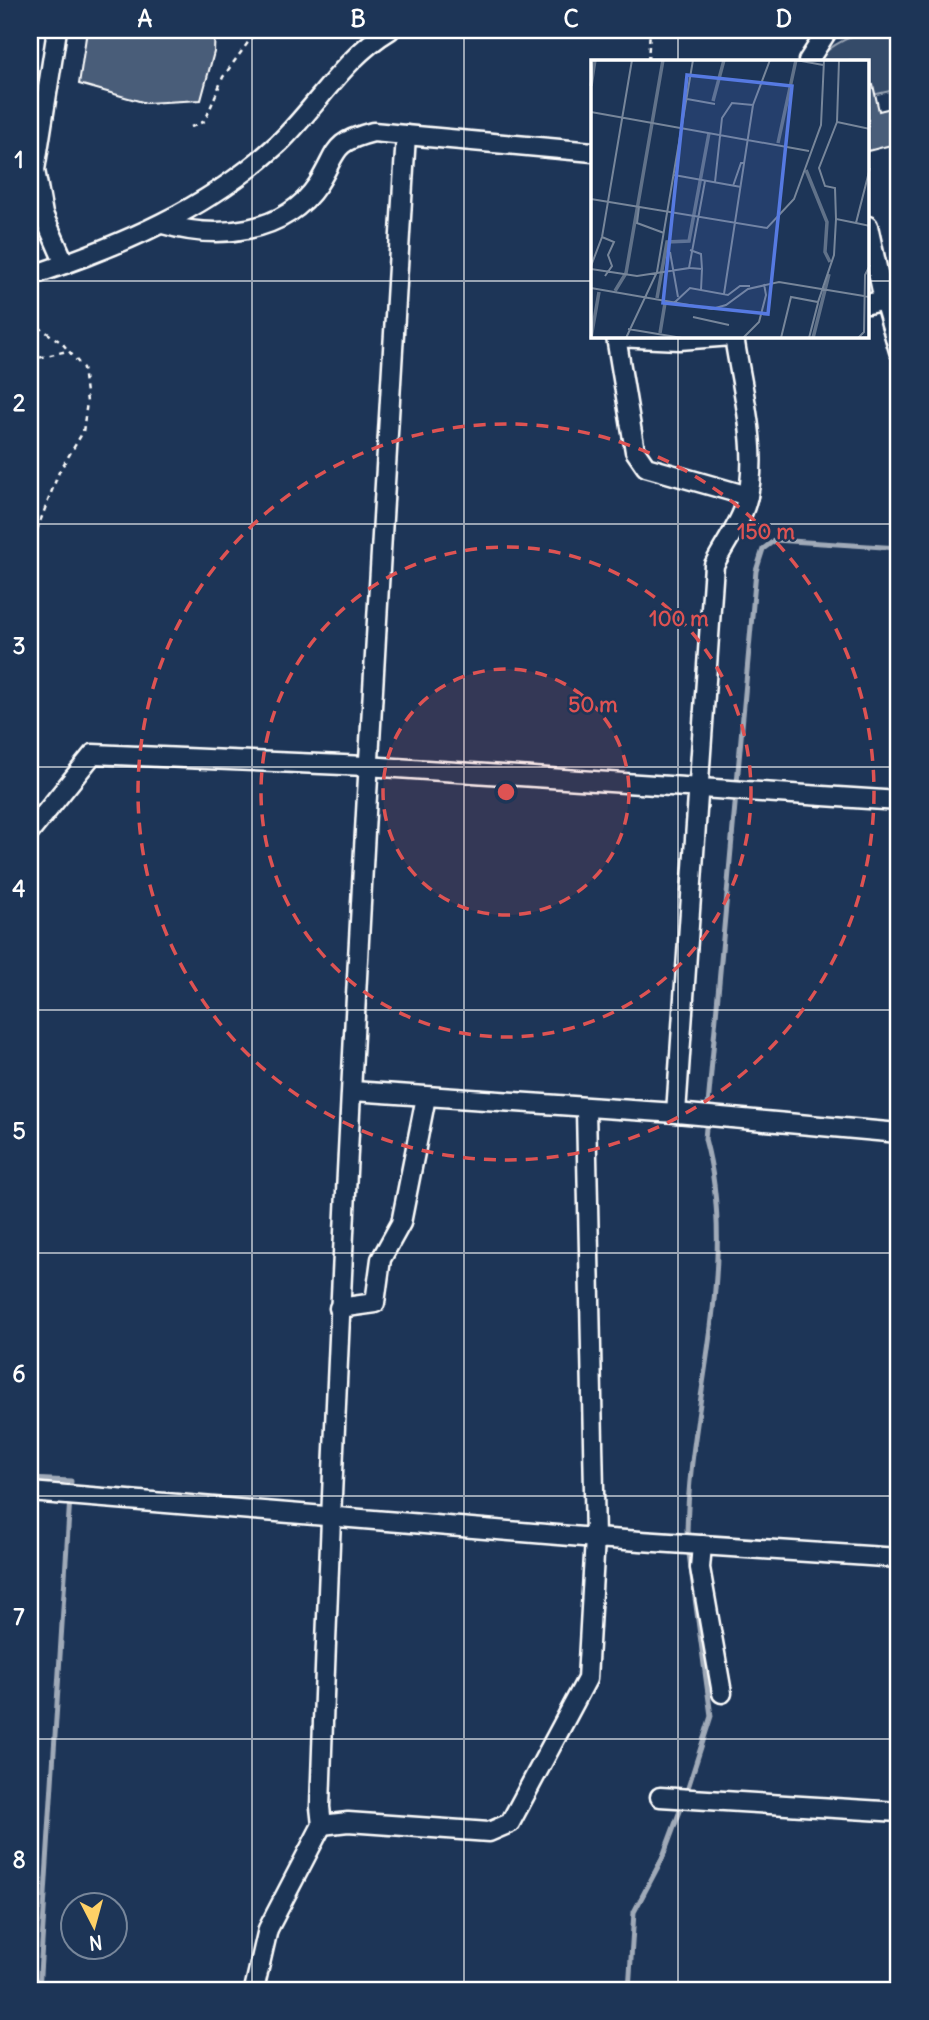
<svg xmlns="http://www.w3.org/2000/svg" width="929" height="2020" viewBox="0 0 929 2020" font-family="Delius,sans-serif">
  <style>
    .green { fill: #364b69; stroke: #9aa5b4; stroke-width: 2 }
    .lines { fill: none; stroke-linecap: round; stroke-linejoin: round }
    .stream { stroke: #a0aab8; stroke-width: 5 }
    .building { fill: #4a5d79; stroke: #fff; stroke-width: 2 }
    .minor-casing { stroke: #fff; stroke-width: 23 }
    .path { stroke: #fff; stroke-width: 2.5; stroke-dasharray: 5 5; stroke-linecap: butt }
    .minor { stroke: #1d3557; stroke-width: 18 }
    .grid { fill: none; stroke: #fff; stroke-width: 2; stroke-opacity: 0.55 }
    .ring { fill: none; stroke: #de5353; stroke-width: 3.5; stroke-dasharray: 12 9 }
    .inset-river { fill: none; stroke: #617289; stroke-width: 3.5 }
    .inset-road { fill: none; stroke: #77869a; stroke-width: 2 }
    .view { fill: #567ae2; fill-opacity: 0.15; stroke: #567ae2; stroke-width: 3.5 }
    .inset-edge { fill: none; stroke: #fff; stroke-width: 3.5 }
    .centre { fill: #de5353; stroke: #1d3557; stroke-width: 3.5 }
    .ring-label { font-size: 21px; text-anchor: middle; font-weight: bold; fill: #de5353; stroke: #1d3557; stroke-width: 5; stroke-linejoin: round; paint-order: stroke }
    .neatline { fill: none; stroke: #fff; stroke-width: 2.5 }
    .grid-label { font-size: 23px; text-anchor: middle; font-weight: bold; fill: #fff }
  </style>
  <rect width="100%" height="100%" fill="#1d3557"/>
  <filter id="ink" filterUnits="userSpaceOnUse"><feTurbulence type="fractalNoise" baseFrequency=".0143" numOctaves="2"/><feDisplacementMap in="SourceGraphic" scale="14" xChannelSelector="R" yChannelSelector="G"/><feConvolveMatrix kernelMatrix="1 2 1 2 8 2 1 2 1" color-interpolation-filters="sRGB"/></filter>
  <g filter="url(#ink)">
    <!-- green -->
    <path class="green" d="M877 30 899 32V89L868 96V61H817C830 44 857 32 877 30Z"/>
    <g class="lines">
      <!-- stream -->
      <g class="stream">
        <path d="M30 1479 71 1481 39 1990"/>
        <path d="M686 1794 711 1716 687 1539C687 1407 741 1270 705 1139L756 571 763 549 775 540 899 548"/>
        <path d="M629 1990 634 1912 662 1859 683 1803"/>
      </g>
    </g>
    <!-- building -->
    <g class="building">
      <path d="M87 30H215L214 52 201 100 146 103 79 84Z"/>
      <path d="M873 85 879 111 899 106V143L868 151V86Z"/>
    </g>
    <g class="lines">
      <!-- minor casing -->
      <g class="minor-casing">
        <g id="minor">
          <path d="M57 30 35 170 43 214 65 264"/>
          <path d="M808 61 828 30"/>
          <path d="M163 224C217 240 285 234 318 184 339 151 330 143 373 132L593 152"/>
          <path d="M868 226 884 300 899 351"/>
          <path d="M30 276C120 246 208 209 278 144 317 107 343 58 390 30"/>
          <path d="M868 304 899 296"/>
          <path d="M732 336 679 340 616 337 635 451 646 467 748 496"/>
          <path d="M30 832 93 754 366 766 899 801"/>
          <path d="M353 1091 676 1113 899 1133"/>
          <path d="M676 1113 714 565C724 545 740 524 746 503 761 454 741 386 734 336"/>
          <path d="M339 1308 375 1303 381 1259 401 1223 426 1097"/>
          <path d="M30 1492 595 1538 899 1558"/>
          <path d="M702 1545 700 1568 722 1693"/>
          <path d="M660 1797 899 1812"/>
          <path d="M322 1825 348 1822 489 1832 510 1823 587 1679 595 1538 586 1109"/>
          <path d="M254 1990 268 1929 322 1825 320 1807C339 1249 372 692 406 135"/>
        </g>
      </g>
      <!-- path -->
      <g class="path">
        <path d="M648 61 650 30"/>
        <path d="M191 127 205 121 223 77 252 37 253 30"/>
        <path d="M30 321 62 343 83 368 87 402 83 432 59 472 30 548"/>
        <path d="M30 360 67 351"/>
      </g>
      <!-- minor -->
      <use href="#minor" class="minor"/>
    </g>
  </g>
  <!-- grid -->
  <path class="grid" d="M252 30V1990M464 30V1990M678 30V61M30 281H593M868 281H899M678 336V1990M30 524H899M30 767H899M30 1010H899M30 1253H899M30 1496H899M30 1739H899"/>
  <!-- distance rings -->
  <circle cx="506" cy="792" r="123" fill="#de5353" fill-opacity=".12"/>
  <g class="ring">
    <circle cx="506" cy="792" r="123"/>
    <circle cx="506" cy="792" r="245"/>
    <circle cx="506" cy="792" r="368"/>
  </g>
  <!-- overview -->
  <g transform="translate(591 60)">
    <rect width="278" height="278" fill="#1d3557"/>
    <path class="inset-river" d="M0 26 4 0M122 41 133 0M187 83 205 0M215 110 236 162 234 192 239 202M24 231 35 213 72 0M66 238 76 182 98 181 118 73M69 273 74 243M0 278 8 232M222 278 238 214"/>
    <path class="inset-road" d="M205 0 232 5M248 0 246 62 279 69M96 39 124 44M0 52 218 91M246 62 228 108 234 126 244 128 245 159 265 163M279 108 265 163 279 166M83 115 150 127M124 122 131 58 141 43 162 45M142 126 150 103H154M0 139 176 168 203 139 230 65 233 0M48 147 46 163 73 173M11 177 23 182 17 195 21 206 14 216M99 190 110 194 111 209 99 208M79 192 87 237M0 206 11 177 41 0M0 209 46 216 98 208 114 121M0 228 121 249 135 245 157 229 188 222 279 237M110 230 111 209M133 234 162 45 179 0M83 243 99 228 137 235 149 226H159M102 257 138 265M37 269 91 278M35 278 66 212 102 0M152 278 168 262 175 235 173 224M190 278 200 237 227 242 243 195 245 159M218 278 227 243M267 278 273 272 274 215 279 205"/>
    <path class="view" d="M96 15 201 26 177 254 72 243Z"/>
    <rect width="278" height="278" class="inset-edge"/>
  </g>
  <circle cx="506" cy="792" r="10" class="centre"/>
  <g class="ring-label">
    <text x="766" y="539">150 m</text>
    <text x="679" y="626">100 m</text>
    <text x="593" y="712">50 m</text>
  </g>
  <!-- margin -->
  <rect width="929" height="2020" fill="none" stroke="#1d3557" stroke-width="77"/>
  <!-- north arrow -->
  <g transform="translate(94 1926) rotate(174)"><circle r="33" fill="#1d3557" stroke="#77869a" stroke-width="2"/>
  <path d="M0-5L12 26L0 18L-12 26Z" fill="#ffd166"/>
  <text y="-10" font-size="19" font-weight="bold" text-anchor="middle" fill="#ffffff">N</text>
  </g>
  <rect x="38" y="38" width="852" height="1944" class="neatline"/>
  <g class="grid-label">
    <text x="145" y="27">A</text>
    <text x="358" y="27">B</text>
    <text x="571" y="27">C</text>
    <text x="784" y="27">D</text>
    <text x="19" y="168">1</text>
    <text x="19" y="411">2</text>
    <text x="19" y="654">3</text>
    <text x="19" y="897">4</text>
    <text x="19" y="1139">5</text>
    <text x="19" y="1382">6</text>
    <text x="19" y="1625">7</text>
    <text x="19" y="1868">8</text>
  </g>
</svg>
